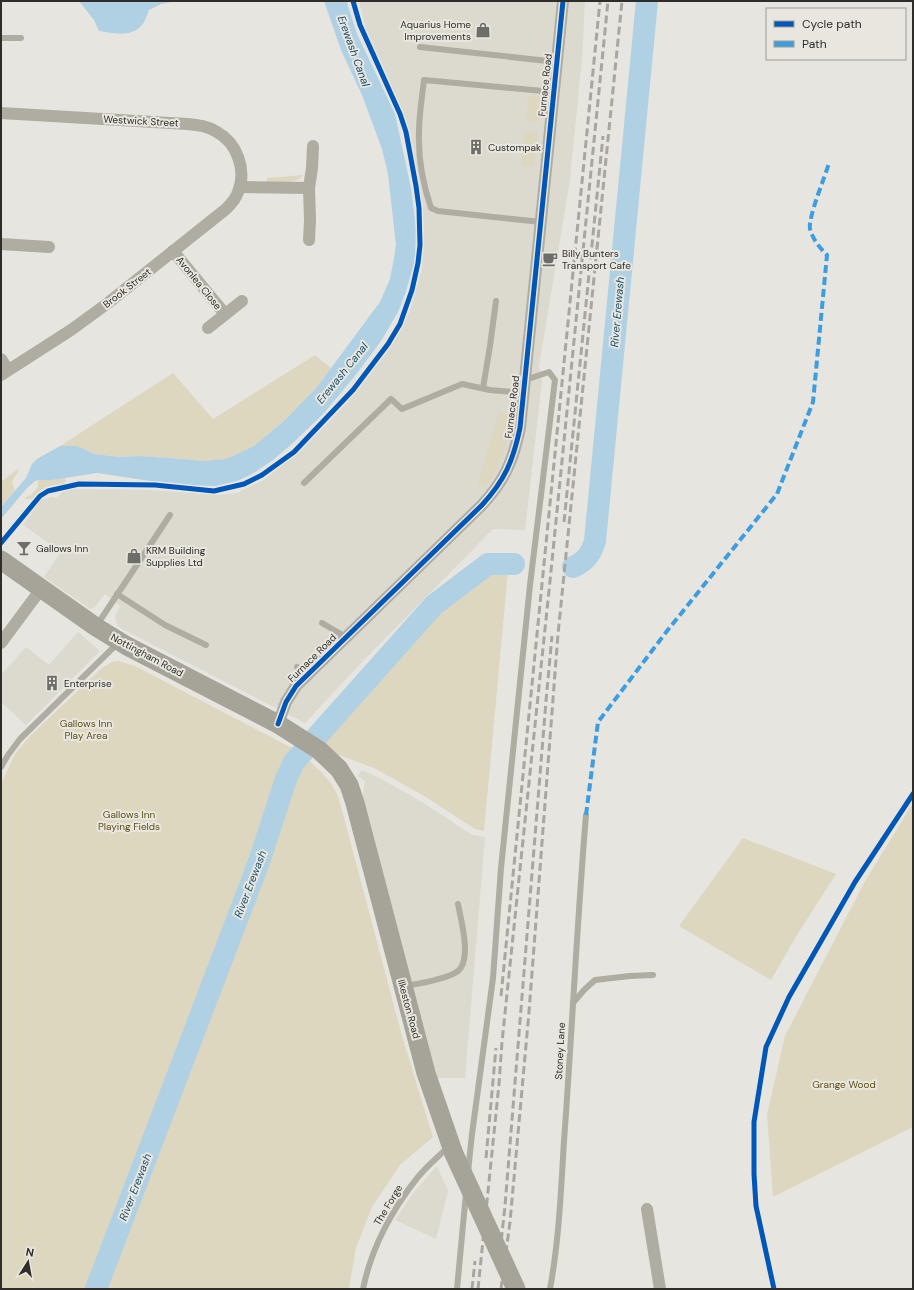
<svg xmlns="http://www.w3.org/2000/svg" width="914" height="1290" viewBox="0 0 914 1290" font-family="'DM Sans',sans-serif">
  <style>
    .built { fill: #dcd9ce }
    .green { fill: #ddd7c0 }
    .water { fill: #b0d0e4 }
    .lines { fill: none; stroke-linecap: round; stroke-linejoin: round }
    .river { stroke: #b0d0e4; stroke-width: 22 }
    .lane { stroke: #afaca1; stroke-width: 6 }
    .street { stroke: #afaca1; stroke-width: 12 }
    .primary { stroke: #a6a498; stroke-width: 19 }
    .rail { stroke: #a9a69f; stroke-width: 3; stroke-dasharray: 8 4; stroke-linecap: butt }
    .primary-bridge { stroke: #a6a498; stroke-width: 19 }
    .quiet { stroke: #3d9de1; stroke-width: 4; stroke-dasharray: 8 4; stroke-linecap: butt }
    .cycleway-casing { stroke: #e8e6de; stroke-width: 8 }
    .cycleway { stroke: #0057b8; stroke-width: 5 }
    .labels { text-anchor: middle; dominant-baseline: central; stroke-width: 4; stroke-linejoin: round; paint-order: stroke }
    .poi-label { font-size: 10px; fill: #2e2d2a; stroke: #e8e6de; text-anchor: start }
    .street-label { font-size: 10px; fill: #2e2d2a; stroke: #e8e6de }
    .park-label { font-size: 10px; fill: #5d5016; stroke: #e8e6de }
    .water-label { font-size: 11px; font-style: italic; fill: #174e6d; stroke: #e8e6de }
  </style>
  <rect width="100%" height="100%" fill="#e6e5e0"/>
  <!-- built -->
  <g class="built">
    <path d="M359 1H585L582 59 570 179 539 367 542 381 525 530 493 529 362 662 305 723 122 629 117 625 115 617 120 606 105 594 94 608 90 609 44 577 61 552 23 525 42 500 51 497 57 498 63 491 73 489 150 490 219 495 237 493 264 480 304 447 330 421 353 396 371 372 400 331 410 311 422 269 424 233 422 204 411 135 403 112 366 29Z"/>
    <path d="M78 632 100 651 26 725 1 702V675L26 647 49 665Z"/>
    <path d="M362 770 379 778 422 802 472 835 485 837 465 1078H436L362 799 365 781 358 776Z"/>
    <path d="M437 1166 448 1191 436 1239 395 1220 414 1192Z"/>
  </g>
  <!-- green -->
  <g class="green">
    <path d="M529 95 541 97 538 123 526 121Z"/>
    <path d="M525 131 538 132 534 167 521 165Z"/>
    <path d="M303 175C295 185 279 182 267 182V178Z"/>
    <path d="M315 355 331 368 317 387 286 419 254 446 226 459 202 461 183 459 139 456 120 457 94 454 84 449 60 446 173 373 213 419Z"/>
    <path d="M499 412 509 416C514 433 496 475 484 488L478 484Z"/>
    <path d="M19 468C18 474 13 477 12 483L15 490 1 507V482Z"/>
    <path d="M65 478 66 482 45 487 32 499H24L26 497 31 495 38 487V480H52Z"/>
    <path d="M492 570 508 571 484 831 475 829 426 797 374 768 336 754 323 745 334 733 397 656 482 573Z"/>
    <path d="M118 661 135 666 292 748 279 771 253 854 90 1289H1V784L15 754 30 736 102 668 112 662Z"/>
    <path d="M308 760C321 771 333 782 339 799L402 1036 433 1137 400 1165 372 1207 356 1248 349 1289H106L122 1248 137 1198 212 1005 267 858 292 784 301 767Z"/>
    <path d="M913 803V1127L773 1197 767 1115 785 1036 864 883Z"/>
    <path d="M743 838 836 874 797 935 771 980 679 926Z"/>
  </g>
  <!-- water -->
  <g class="water">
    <path d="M79 1H176L161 4 149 10C147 15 145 21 142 25 131 38 113 33 99 31L94 20Z"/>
    <path d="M324 1H347L348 6 357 34 395 114 411 188 416 229 415 260 406 291 398 312 381 341 358 372 325 412 294 442 273 460 252 474 237 481 215 486 178 485 97 473 52 480H38L35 481 27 488 1 519V507L26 478 32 464 37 459 60 446H76L84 449 94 454 120 457 139 456 183 459 202 461 226 459 254 446 286 419 317 387 380 302 390 279 394 258 396 245 388 174 382 149 362 95 341 50Z"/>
  </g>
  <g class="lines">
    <!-- river -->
    <g class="river">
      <path d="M573 567C586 561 591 554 595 541L647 1"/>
      <path d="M96 1289 259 862 286 779 294 762 434 605 488 564H514"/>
    </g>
    <!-- lane -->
    <g class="lane">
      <path d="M1 38H21"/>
      <path d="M420 47 557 62"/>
      <path d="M541 222 438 211 431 208C423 184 418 157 419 132 419 115 422 97 424 80L554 92"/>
      <path d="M483 388 490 346 496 301"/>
      <path d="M304 483 391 399 402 409 462 384 490 390 524 393"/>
      <path d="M1 543 45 492 64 486"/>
      <path d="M117 594 165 625 206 645"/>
      <path d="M322 623 346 637"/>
      <path d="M97 625 170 515"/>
      <path d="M297 667 309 674"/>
      <path d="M1 767 8 755 20 739 118 643"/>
      <path d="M405 986C417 984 450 978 458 971 472 959 461 920 458 904"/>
      <path d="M573 1003 584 990 595 980 630 976 653 975"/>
      <path d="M468 1172 472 1134 493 978 501 868 530 585 555 380 549 372 525 380"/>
      <path d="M363 1289C371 1249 392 1209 418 1177 426 1167 438 1157 448 1147"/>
      <path d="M457 1289 466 1193"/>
      <path d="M550 1289C559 1240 561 1190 564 1141 572 1032 577 923 586 815"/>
    </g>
    <!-- street -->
    <g class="street">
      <path d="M1 113 187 124C198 125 208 126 217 132 237 143 247 170 238 192 236 199 231 204 226 209L108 303 71 330 1 375"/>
      <path d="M240 187 309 188"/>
      <path d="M309 240 310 220 309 188 312 168 313 146"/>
      <path d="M1 244 49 247"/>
      <path d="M173 251 225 314"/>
      <path d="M208 328 242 301"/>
      <path d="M1 359 8 370"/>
      <path d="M1 643 41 589"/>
      <path d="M278 724 286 702 296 686 482 505C505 480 513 461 520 428L563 1"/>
      <path d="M647 1209 660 1289"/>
    </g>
    <!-- primary -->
    <path class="primary" d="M1 560 96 627 127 646 278 724 300 738 319 750 339 769 349 785 355 803 426 1073 454 1154"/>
    <!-- rail -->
    <g class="rail">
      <path d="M564 522 603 136"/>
      <path d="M501 996 600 1"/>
      <path d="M486 1158 496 1048"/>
      <path d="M500 1252 505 1206 546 701 552 636"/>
      <path d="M472 1289 475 1261"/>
      <path d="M478 1289 499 1084 502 1042 550 581 608 1"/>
      <path d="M501 1289 510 1222 529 1012 558 634 622 1"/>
    </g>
    <!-- primary-bridge -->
    <path class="primary-bridge" d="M454 1154 516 1289"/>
    <!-- quiet -->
    <path class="quiet" d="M586 815 598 722 667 631 777 494 813 402 827 255C820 248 813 240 810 229 808 217 825 177 829 163"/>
    <!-- cycleway casing -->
    <g class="cycleway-casing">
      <g id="cycleway">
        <path d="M1 543 40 496 48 491 79 484 155 485 214 491 244 484 262 475 294 452 353 390 388 344 400 324 412 290 418 263 420 245 419 208 416 186 406 132 400 114 360 25 353 1"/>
        <path d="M278 724 286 702 296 686 482 505C505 480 513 461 520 428L563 1"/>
        <path d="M774 1289 756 1206 754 1174V1122L766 1047 789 997 855 882 913 794"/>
      </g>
    </g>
    <!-- cycleway -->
    <use href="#cycleway" class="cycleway"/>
  </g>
  <!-- icons -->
  <defs>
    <g id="shop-bare" transform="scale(1.2)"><path d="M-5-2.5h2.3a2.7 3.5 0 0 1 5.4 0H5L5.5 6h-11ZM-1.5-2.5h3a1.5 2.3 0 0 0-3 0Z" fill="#6e6d6a" stroke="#e8e6de" stroke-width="2.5" paint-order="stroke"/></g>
    <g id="building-bare" transform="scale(1.2)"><path d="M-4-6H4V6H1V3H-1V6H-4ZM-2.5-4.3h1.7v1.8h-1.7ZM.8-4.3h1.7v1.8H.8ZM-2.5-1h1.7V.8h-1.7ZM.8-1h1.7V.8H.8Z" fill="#6e6d6a" stroke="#e8e6de" stroke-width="2.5" paint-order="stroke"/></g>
    <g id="cafe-bare" transform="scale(1.2)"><path d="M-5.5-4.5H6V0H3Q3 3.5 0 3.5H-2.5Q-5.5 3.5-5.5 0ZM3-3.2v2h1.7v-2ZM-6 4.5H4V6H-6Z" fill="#6e6d6a" stroke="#e8e6de" stroke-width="2.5" paint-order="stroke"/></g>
    <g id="bar-bare" transform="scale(1.2)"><path d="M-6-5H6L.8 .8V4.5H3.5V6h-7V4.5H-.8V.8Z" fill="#6e6d6a" stroke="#e8e6de" stroke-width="2.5" paint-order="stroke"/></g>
  </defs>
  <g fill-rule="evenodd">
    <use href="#shop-bare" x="483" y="30"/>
    <use href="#building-bare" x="476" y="147"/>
    <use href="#cafe-bare" x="550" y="259"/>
    <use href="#bar-bare" x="24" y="548"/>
    <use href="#shop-bare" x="134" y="556"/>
    <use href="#building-bare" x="52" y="683"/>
  </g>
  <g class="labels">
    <!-- poi labels -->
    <g class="poi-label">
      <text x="471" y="24" text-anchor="end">Aquarius Home<tspan x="471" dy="12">Improvements</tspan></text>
      <text x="488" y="147">Custompak</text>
      <text x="562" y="253">Billy Bunters<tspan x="562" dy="12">Transport Cafe</tspan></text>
      <text x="36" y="548">Gallows Inn</text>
      <text x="146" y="550">KRM Building<tspan x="146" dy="12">Supplies Ltd</tspan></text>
      <text x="64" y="683">Enterprise</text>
    </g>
    <!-- street labels -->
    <g class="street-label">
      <text transform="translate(545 85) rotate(-84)">Furnace Road</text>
      <text transform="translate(141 121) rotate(3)">Westwick Street</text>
      <text transform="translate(199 283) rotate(51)">Avonlea Close</text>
      <text transform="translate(127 288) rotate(-38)">Brook Street</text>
      <text transform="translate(512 407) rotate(-83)">Furnace Road</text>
      <text transform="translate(147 655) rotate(28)">Nottingham Road</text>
      <text transform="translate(312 658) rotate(-45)">Furnace Road</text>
      <text transform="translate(409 1009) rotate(75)">Ilkeston Road</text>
      <text transform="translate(560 1051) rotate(-87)">Stoney Lane</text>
      <text transform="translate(388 1205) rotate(-59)">The Forge</text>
    </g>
    <!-- park labels -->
    <g class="park-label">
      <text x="86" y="723">Gallows Inn<tspan x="86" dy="12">Play Area</tspan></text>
      <text x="129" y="814">Gallows Inn<tspan x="129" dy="12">Playing Fields</tspan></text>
      <text x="844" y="1084">Grange Wood</text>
    </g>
    <!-- water labels -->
    <g class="water-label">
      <text transform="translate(354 51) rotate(70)">Erewash Canal</text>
      <text transform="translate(617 312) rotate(-85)">River Erewash</text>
      <text transform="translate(342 373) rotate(-51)">Erewash Canal</text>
      <text transform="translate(250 884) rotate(-69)">River Erewash</text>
      <text transform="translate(135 1187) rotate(-69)">River Erewash</text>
    </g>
  </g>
  <!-- border -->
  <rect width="914" height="1290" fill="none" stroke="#2e2d2a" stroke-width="4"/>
  <!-- legend -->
  <rect x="766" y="8" width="140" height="52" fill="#e8e6de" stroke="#9e9c96"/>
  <rect x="774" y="21" width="20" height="6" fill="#0057b8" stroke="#9e9c96"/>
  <text x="802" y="28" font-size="12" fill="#2e2d2a">Cycle path</text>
  <rect x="774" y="41" width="20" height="6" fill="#3d9de1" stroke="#9e9c96"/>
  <text x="802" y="48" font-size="12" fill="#2e2d2a">Path</text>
  <!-- north arrow -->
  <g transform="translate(28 1262) rotate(11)" stroke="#e8e6de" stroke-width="3" paint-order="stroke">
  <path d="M0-3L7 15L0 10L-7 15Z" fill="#2e2d2a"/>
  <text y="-6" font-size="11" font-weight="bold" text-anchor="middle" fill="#2e2d2a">N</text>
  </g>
</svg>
